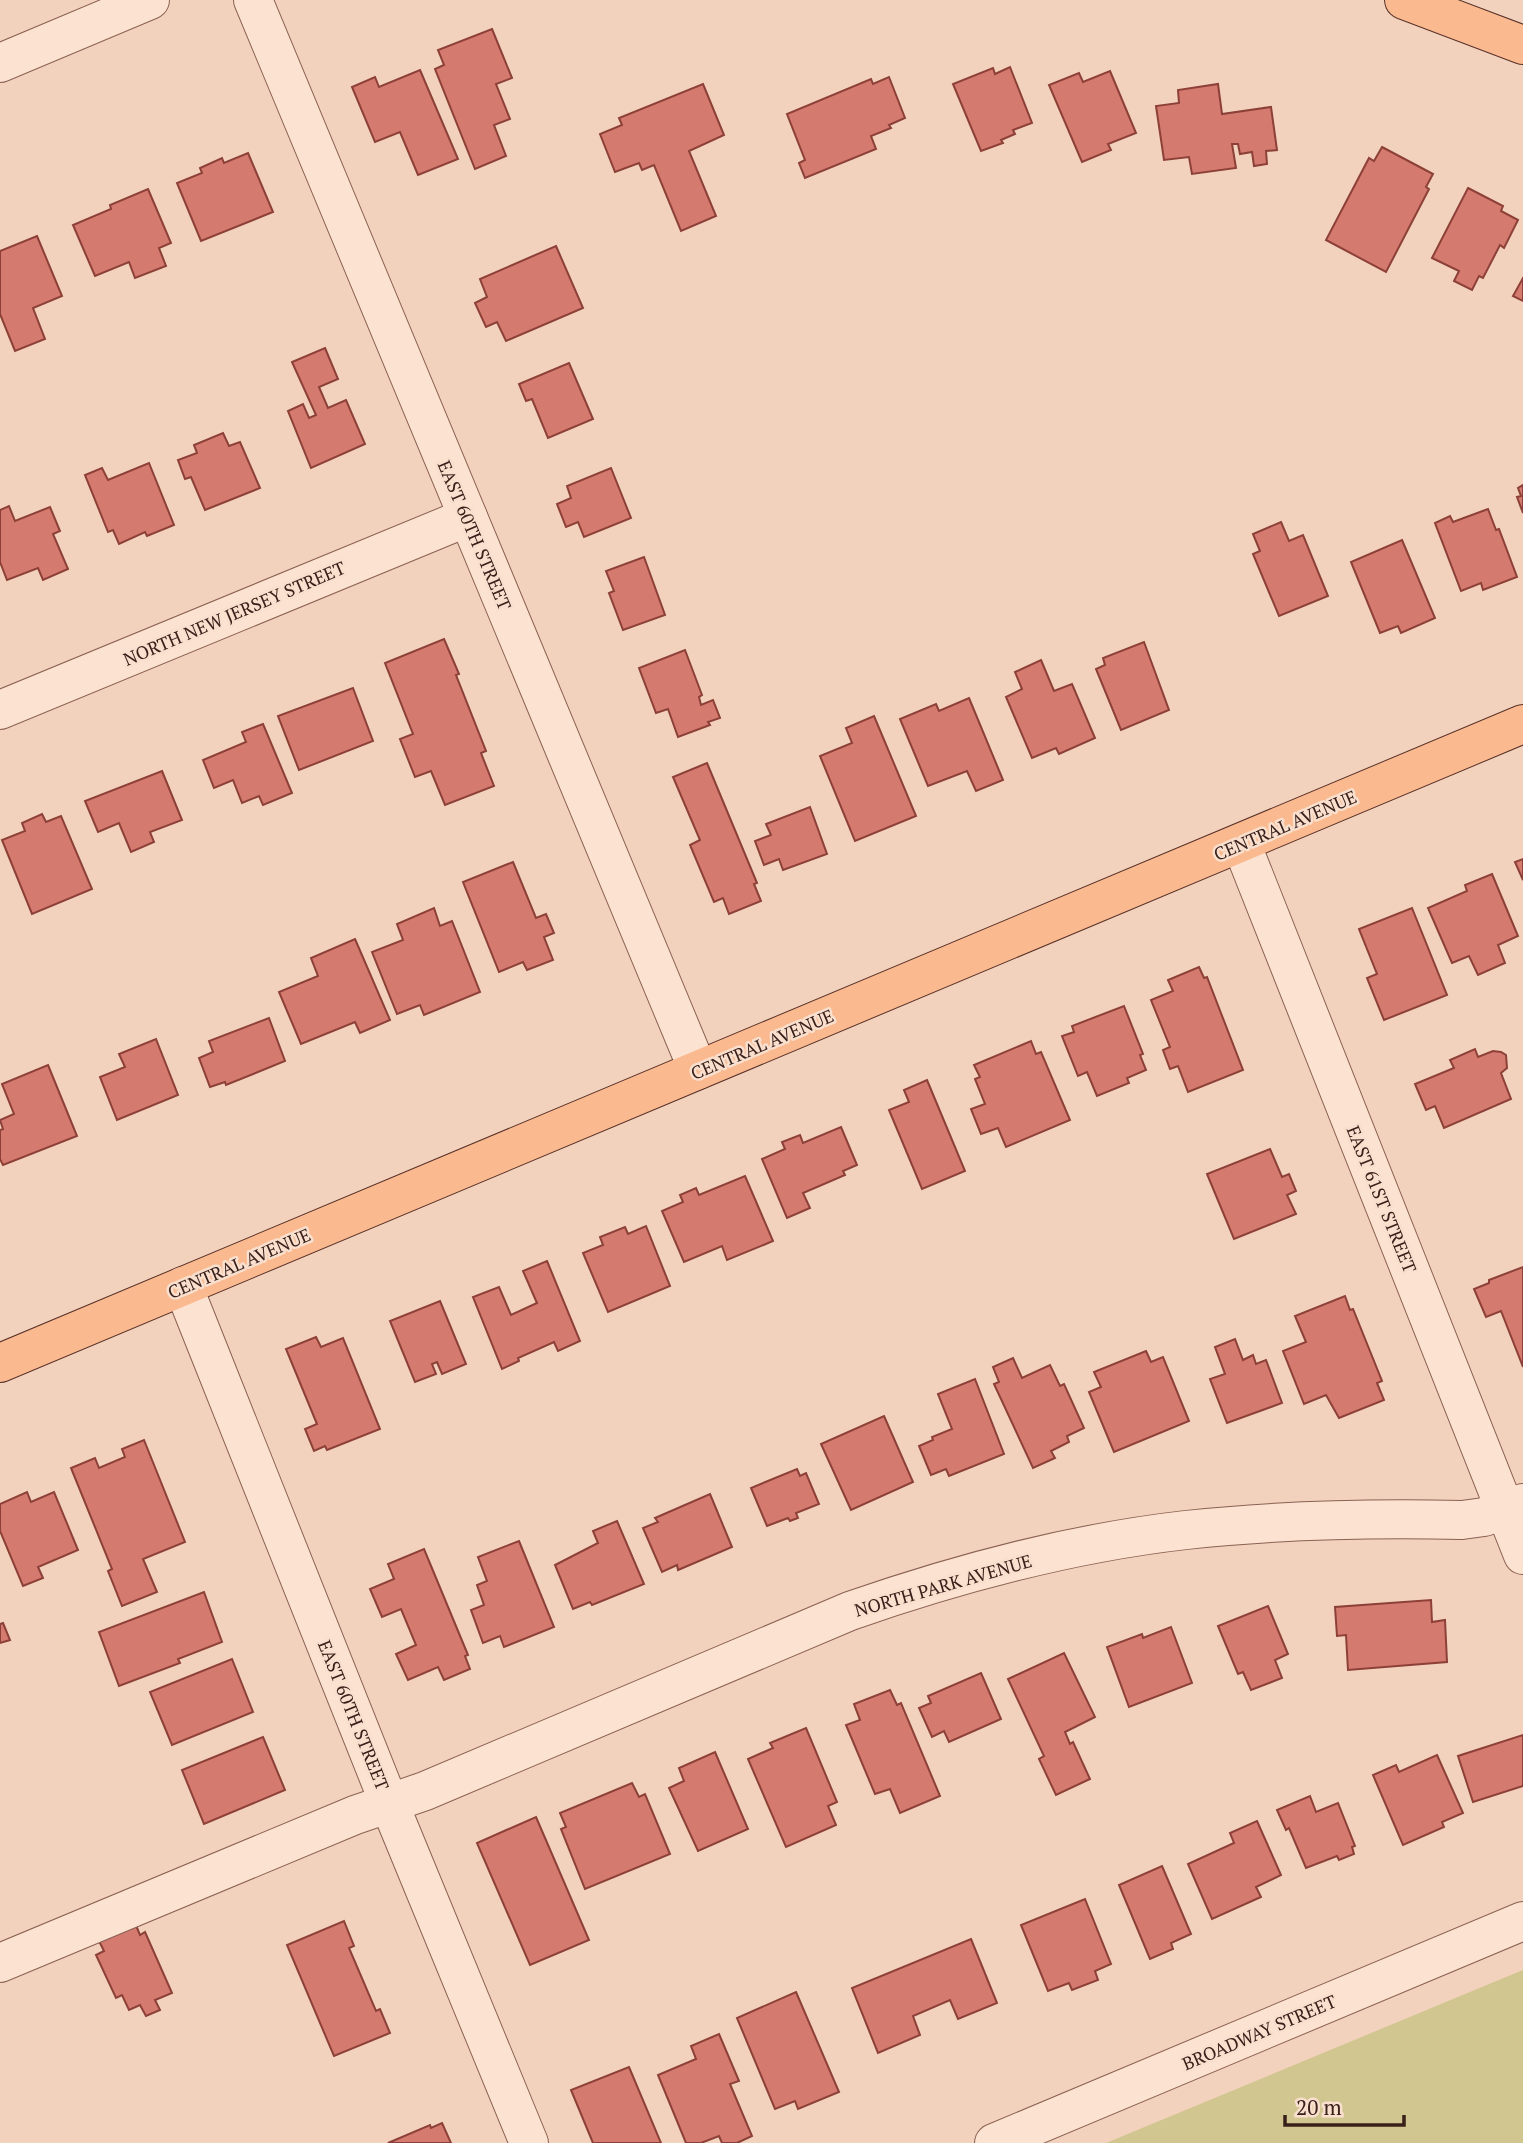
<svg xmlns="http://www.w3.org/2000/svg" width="1523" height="2143" viewBox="0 0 1523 2143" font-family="'PT Serif',serif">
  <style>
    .green { fill: #d1c590 }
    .building { fill: #d47a6e; stroke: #8d4038; stroke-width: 2 }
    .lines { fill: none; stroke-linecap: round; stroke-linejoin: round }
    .minor-casing { stroke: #8b6154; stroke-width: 40 }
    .major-casing { stroke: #583129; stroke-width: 40 }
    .minor { stroke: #fce2d0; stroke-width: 38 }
    .major { stroke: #fab98f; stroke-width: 38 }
    .labels { text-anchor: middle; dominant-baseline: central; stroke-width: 5; stroke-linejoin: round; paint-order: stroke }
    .street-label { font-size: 18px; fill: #39201a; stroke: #f9dfcd }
  </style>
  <rect width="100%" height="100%" fill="#f2d2bc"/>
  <!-- green -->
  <path class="green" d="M1523 1970V2143H1106Z"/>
  <!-- building -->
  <g class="building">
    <path d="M492 29 512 78 496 84 510 119 494 125 506 156 475 169 435 69 444 65 438 50Z"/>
    <path d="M1010 67 1032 123 1013 130 1015 134 1001 140 1003 143 981 151 953 84 993 68 995 74Z"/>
    <path d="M420 70 458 159 418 175 400 132 375 142 352 87 375 77 379 87Z"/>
    <path d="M1110 71 1136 133 1108 144 1111 150 1082 162 1049 85 1079 73 1083 82Z"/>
    <path d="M889 77 905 118 889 125 891 128 871 136 876 149 805 178 799 163 805 160 787 114 871 79 873 84Z"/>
    <path d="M703 84 724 135 689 151 716 216 681 231 654 165 642 170 639 163 615 172 600 134 622 125 619 118Z"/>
    <path d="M1218 84 1222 114 1271 107 1277 150 1266 151 1267 164 1254 166 1252 152 1240 154 1238 144H1232L1236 168 1192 174 1189 157 1164 160 1156 106 1179 103 1178 90Z"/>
    <path d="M1382 147 1433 174 1426 187 1429 189 1386 272 1326 240 1369 158 1374 161Z"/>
    <path d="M248 153 273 212 201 241 177 183 202 173 200 168 222 158 224 163Z"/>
    <path d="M1468 188 1503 206 1501 211 1518 220 1504 248 1500 245 1483 278 1479 276 1472 290 1454 281 1459 271 1432 258Z"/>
    <path d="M148 189 171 243 159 248 166 266 135 278 129 262 95 276 73 225 111 209 110 205Z"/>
    <path d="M37 236 62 296 33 308 45 339 15 351 0 314V251Z"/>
    <path d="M556 246 583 308 506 341 497 322 486 327 475 303 487 297 480 279Z"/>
    <path d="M1523 278V301L1513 296Z"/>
    <path d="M325 348 338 379 319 387 328 408 346 400 365 444 311 468 288 411 303 404 309 418 316 415 292 362Z"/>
    <path d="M569 363 593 419 548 438 532 399 526 401 519 384Z"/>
    <path d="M223 433 229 446 240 442 260 488 205 510 191 477 185 479 178 460 197 453 194 445Z"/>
    <path d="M149 463 174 525 147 536 145 532 119 544 113 530 108 532 85 475 102 468 108 480Z"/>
    <path d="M611 468 631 518 584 537 578 522 566 527 557 504 571 498 567 486Z"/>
    <path d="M1523 485V513L1517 497 1521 496 1518 488Z"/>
    <path d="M9 506 15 521 50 507 60 531 53 534 68 569 43 580 38 568 7 580 0 562V510Z"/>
    <path d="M1488 509 1496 530 1499 529 1517 577 1483 590 1481 583 1461 591 1435 523 1450 516 1453 522Z"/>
    <path d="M1281 522 1289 541 1303 535 1328 596 1279 616 1253 554 1260 551 1253 534Z"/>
    <path d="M1402 540 1435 618 1401 633 1398 626 1380 633 1351 562Z"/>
    <path d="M644 557 665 615 623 630 609 593 614 591 606 571Z"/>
    <path d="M444 639 459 674 456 675 486 751 481 753 494 786 445 805 431 771 415 777 400 739 413 734 385 663Z"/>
    <path d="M1144 642 1169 710 1121 730 1096 669 1105 665 1103 658Z"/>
    <path d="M685 650 702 695 699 697 701 705 713 700 720 718 708 722 710 725 678 737 668 709 656 713 639 668Z"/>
    <path d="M1041 660 1054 691 1072 684 1095 738 1059 754 1056 748 1032 758 1006 697 1022 689 1015 672Z"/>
    <path d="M353 688 373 741 299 770 278 716Z"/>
    <path d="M969 698 1003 780 976 791 967 771 928 786 900 719 936 704 939 711Z"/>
    <path d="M874 716 916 816 855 841 820 756 852 743 846 728Z"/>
    <path d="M263 724 292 793 263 805 259 796 242 803 233 780 214 788 203 760 246 742 242 732Z"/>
    <path d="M707 763 757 883 754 884 761 901 729 914 723 898 714 902 690 845 700 840 673 777Z"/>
    <path d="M162 771 182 820 150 832 154 842 131 852 119 823 98 832 85 801Z"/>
    <path d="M810 807 827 854 783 870 779 859 764 865 755 841 771 835 766 824Z"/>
    <path d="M42 814 46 822 61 816 92 889 32 914 2 840 25 831 22 823Z"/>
    <path d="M1523 859V880L1515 862Z"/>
    <path d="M513 862 536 918 546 914 554 933 544 937 553 960 527 970 523 962 499 972 463 882Z"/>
    <path d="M1492 874 1518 936 1498 945 1505 963 1478 975 1469 956 1452 963 1428 908 1467 891 1465 885Z"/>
    <path d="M434 908 440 926 452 921 480 992 424 1015 420 1005 397 1014 372 952 403 940 397 924Z"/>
    <path d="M1412 908 1447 995 1384 1020 1367 978 1377 974 1359 929Z"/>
    <path d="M355 939 390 1020 360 1033 355 1022 301 1044 279 992 318 976 311 958Z"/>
    <path d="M1199 967 1204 978 1207 977 1243 1070 1188 1092 1178 1066 1170 1069 1163 1050 1170 1047 1151 1000 1173 991 1168 980Z"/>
    <path d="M1124 1006 1143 1054 1140 1055 1146 1070 1127 1078 1129 1083 1097 1096 1087 1072 1078 1076 1062 1036 1074 1032 1072 1026Z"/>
    <path d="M269 1018 285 1061 226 1085 225 1082 210 1087 199 1058 213 1052 209 1041Z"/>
    <path d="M156 1039 178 1095 117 1120 100 1077 125 1067 119 1054Z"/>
    <path d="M1031 1041 1036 1054 1041 1052 1070 1120 1006 1147 998 1128 981 1134 971 1109 985 1104 975 1079 980 1077 974 1065Z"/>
    <path d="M1475 1049 1478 1057 1493 1051 1501 1052 1506 1055 1507 1068 1501 1073 1511 1099 1444 1128 1435 1106 1426 1110 1415 1084 1454 1068 1450 1060Z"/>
    <path d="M48 1065 77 1136 3 1165 0 1159V1130L3 1129 0 1120 14 1114 2 1084Z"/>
    <path d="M927 1080 965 1171 922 1189 889 1110 909 1102 904 1090Z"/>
    <path d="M841 1127 857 1165 843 1171 845 1175 803 1193 810 1208 787 1218 762 1159 785 1149 782 1142 800 1135 803 1143Z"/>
    <path d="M1270 1149 1282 1177 1289 1174 1296 1191 1287 1195 1296 1214 1234 1239 1207 1174Z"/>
    <path d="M745 1176 773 1241 727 1260 722 1246 684 1262 662 1211 683 1202 680 1195 696 1188 699 1195Z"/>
    <path d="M646 1226 670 1286 608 1312 583 1253 603 1245 600 1237 625 1227 628 1234Z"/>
    <path d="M547 1261 580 1341 558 1351 554 1342 518 1358 519 1361 502 1369 473 1297 499 1287 511 1315 537 1303 523 1271Z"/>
    <path d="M1523 1267V1367L1501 1311 1486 1317 1474 1289 1489 1283V1280Z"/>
    <path d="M1345 1296 1350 1310 1353 1309 1382 1381 1377 1383 1384 1400 1339 1418 1326 1395 1304 1404 1283 1351 1306 1342 1295 1316Z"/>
    <path d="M440 1301 466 1364 442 1374 437 1362 432 1364 436 1374 415 1382 390 1321Z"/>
    <path d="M316 1337 321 1347 343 1338 380 1429 327 1450 325 1446 314 1451 305 1429 317 1424 286 1349Z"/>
    <path d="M1235 1339 1243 1360 1253 1355 1256 1364 1266 1360 1282 1403 1227 1423 1210 1379 1225 1374 1215 1347Z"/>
    <path d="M1146 1351 1151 1362 1163 1357 1189 1421 1114 1452 1089 1392 1101 1387 1094 1372Z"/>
    <path d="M1013 1358 1022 1378 1050 1365 1060 1386 1064 1384 1084 1428 1067 1436 1069 1442 1051 1451 1055 1458 1033 1468 994 1384 999 1382 993 1367Z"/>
    <path d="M975 1379 1004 1454 949 1476 946 1469 931 1475 919 1446 933 1440 932 1437 952 1429 938 1394Z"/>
    <path d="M884 1416 913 1482 851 1510 821 1444Z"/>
    <path d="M144 1440 185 1542 143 1559 157 1592 122 1606 108 1571 112 1569 71 1468 95 1458 99 1468 125 1457 122 1449Z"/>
    <path d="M797 1469 800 1476 806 1473 819 1504 796 1513 798 1518 790 1521 788 1518 767 1526 751 1488Z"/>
    <path d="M27 1492 31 1502 54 1492 78 1550 38 1567 43 1578 23 1586 0 1531V1504Z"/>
    <path d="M710 1494 732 1547 678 1570 677 1565 662 1572 643 1528 658 1522 655 1518Z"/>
    <path d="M617 1521 644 1584 592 1605 590 1602 573 1609 555 1565 598 1543 593 1531Z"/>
    <path d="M519 1541 554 1627 504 1647 500 1636 483 1643 471 1610 484 1605 477 1585 487 1581 478 1557Z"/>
    <path d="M424 1549 468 1655 465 1656 470 1669 444 1680 438 1667 408 1680 396 1654 416 1645 401 1609 382 1617 370 1589 394 1579 388 1564Z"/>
    <path d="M204 1592 222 1642 178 1659 180 1663 119 1686 99 1632Z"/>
    <path d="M1431 1600 1432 1622 1445 1620 1447 1662 1348 1670 1346 1635 1337 1636 1335 1607Z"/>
    <path d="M1268 1606 1288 1654 1275 1660 1282 1678 1251 1690 1243 1672 1238 1674 1218 1626Z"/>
    <path d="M3 1623 10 1640 0 1643V1624Z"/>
    <path d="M1171 1627 1192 1683 1129 1707 1107 1647 1142 1634 1143 1638Z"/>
    <path d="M1064 1653 1095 1717 1065 1732 1070 1744 1073 1742 1090 1779 1056 1795 1039 1759 1044 1756 1008 1679Z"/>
    <path d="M232 1659 253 1712 172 1745 150 1692Z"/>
    <path d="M981 1673 1001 1719 949 1742 944 1731 932 1737 919 1708 931 1703 928 1696Z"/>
    <path d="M890 1690 897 1705 901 1703 940 1796 900 1813 890 1789 875 1794 846 1725 860 1720 854 1704Z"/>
    <path d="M806 1728 837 1802 828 1806 836 1825 786 1847 748 1759 773 1748 770 1743Z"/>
    <path d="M1523 1735V1786L1473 1802 1458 1756Z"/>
    <path d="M263 1737 285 1790 204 1824 182 1770Z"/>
    <path d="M715 1752 748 1829 698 1851 669 1788 684 1781 679 1768Z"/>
    <path d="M1437 1755 1463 1813 1442 1822 1444 1827 1403 1845 1373 1775 1396 1765 1399 1772Z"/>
    <path d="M632 1783 639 1797 645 1794 670 1854 585 1889 561 1829 566 1827 560 1813Z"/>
    <path d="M1310 1796 1316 1812 1338 1803 1355 1846 1352 1847 1354 1854 1339 1860 1337 1856 1306 1868 1289 1828 1286 1830 1277 1810Z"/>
    <path d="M536 1817 589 1940 530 1965 477 1843Z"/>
    <path d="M1257 1821 1281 1875 1256 1887 1261 1897 1212 1919 1188 1864 1234 1843 1230 1833Z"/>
    <path d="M1162 1866 1191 1934 1171 1943 1173 1949 1150 1959 1119 1885Z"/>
    <path d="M1085 1899 1111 1964 1095 1971 1098 1980 1072 1990 1069 1983 1048 1991 1021 1925Z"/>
    <path d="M344 1921 354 1946 349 1948 376 2011 380 2009 390 2033 334 2056 287 1945Z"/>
    <path d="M135 1923 140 1935 145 1932 172 1993 155 2000 160 2010 146 2016 140 2005 129 2010 122 1995 116 1998 96 1955 104 1951 98 1939Z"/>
    <path d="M971 1939 997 2003 958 2019 950 2000 913 2016 920 2035 878 2053 852 1988Z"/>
    <path d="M796 1992 839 2092 798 2109 795 2101 775 2109 737 2018Z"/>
    <path d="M719 2034 739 2081 730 2084 752 2136 737 2143H722L719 2136 701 2143H686L658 2075 696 2059 691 2046Z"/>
    <path d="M629 2067 661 2143H593L571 2090Z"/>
    <path d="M442 2123 451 2143H388L430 2125 431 2128Z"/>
  </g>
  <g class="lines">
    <!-- minor casing -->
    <g class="minor-casing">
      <g id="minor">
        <path d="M253 0 698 1070"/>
        <path d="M0 63 150 0"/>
        <path d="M0 710 468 517"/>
        <path d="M1241 843 1523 1555"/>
        <path d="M183 1286 389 1803 529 2143"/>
        <path d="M0 1963 355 1815 425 1791 850 1611C959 1573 1071 1543 1186 1530 1278 1520 1370 1518 1462 1520L1484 1517 1523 1503"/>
        <path d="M994 2143 1523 1921"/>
      </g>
    </g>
    <!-- major casing -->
    <g class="major-casing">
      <g id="major">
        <path d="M1404 0 1523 45"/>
        <path d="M0 1363 1523 724"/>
      </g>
    </g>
    <!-- minor -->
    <use href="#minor" class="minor"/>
    <!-- major -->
    <use href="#major" class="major"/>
  </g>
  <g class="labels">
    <!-- street labels -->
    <g class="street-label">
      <text transform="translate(475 535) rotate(67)">EAST 60TH STREET</text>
      <text transform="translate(234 613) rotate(-23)">NORTH NEW JERSEY STREET</text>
      <text transform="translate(1285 825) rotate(-23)">CENTRAL AVENUE</text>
      <text transform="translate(762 1044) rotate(-23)">CENTRAL AVENUE</text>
      <text transform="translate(1382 1199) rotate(68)">EAST 61ST STREET</text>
      <text transform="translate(239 1263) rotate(-23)">CENTRAL AVENUE</text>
      <text transform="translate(943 1585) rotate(-16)">NORTH PARK AVENUE</text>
      <text transform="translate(354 1715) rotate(68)">EAST 60TH STREET</text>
      <text transform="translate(1259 2032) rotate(-23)">BROADWAY STREET</text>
    </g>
  </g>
  <!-- scale -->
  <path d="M1285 2115v10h119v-10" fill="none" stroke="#39201a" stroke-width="3.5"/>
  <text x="1296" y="2115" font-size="21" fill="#39201a" stroke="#f9dfcd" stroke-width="5" paint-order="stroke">20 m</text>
</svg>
